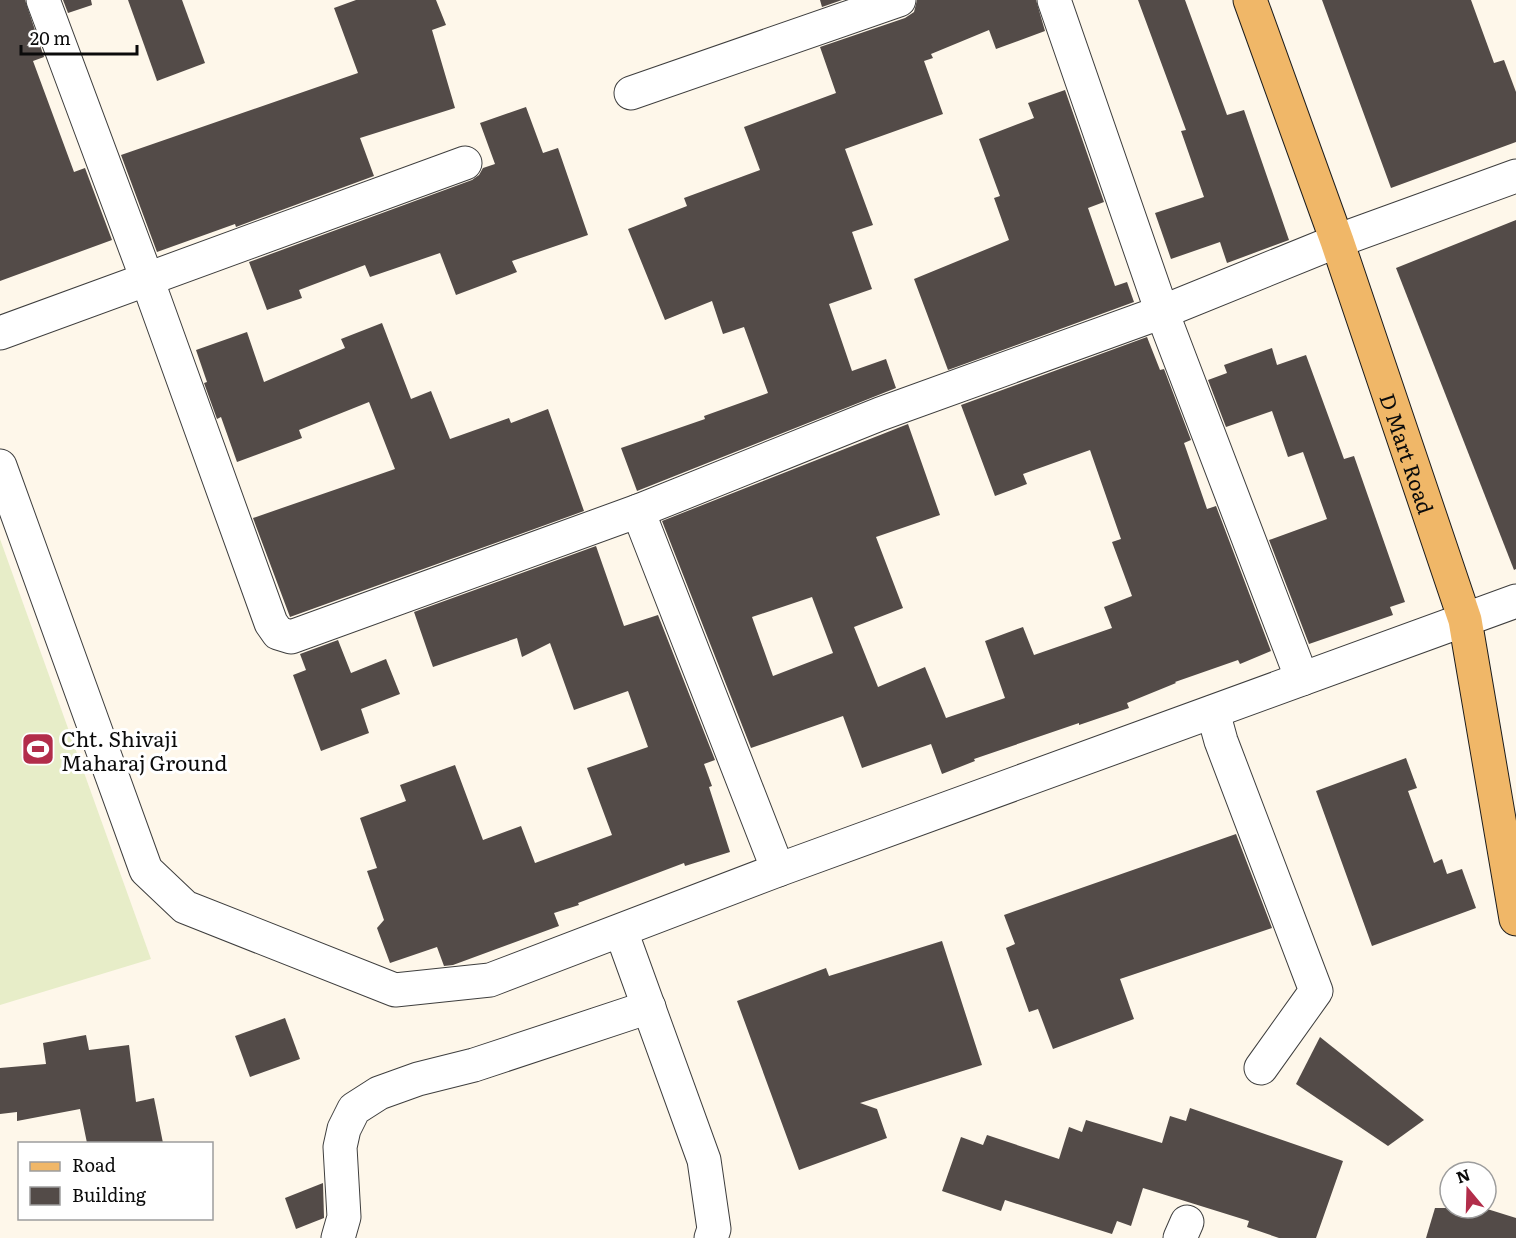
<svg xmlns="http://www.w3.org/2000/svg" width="1516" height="1238" viewBox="0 0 1516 1238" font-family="Literata,serif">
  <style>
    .pitch { fill: #e7edc8 }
    .building { fill: #534b48; fill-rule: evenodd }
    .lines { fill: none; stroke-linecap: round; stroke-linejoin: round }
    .minor-casing { stroke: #3e3e3e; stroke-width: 35 }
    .major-casing { stroke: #1c1c1c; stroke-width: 35 }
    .minor { stroke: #fff; stroke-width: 33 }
    .major { stroke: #f0b768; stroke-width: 33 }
    .labels { text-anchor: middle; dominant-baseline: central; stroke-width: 6; stroke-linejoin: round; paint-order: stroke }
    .street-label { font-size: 21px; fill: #0b0b0b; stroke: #fff }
    .poi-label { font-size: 21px; fill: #0b0b0b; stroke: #fff; text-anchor: start }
  </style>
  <rect width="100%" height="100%" fill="#fef7ea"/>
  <!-- pitch -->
  <path class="pitch" d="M0 539 151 959 0 1005Z"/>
  <!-- building -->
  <g class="building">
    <path d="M0 0H25L44 57 33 61 74 172 85 168 112 240 0 281Z"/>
    <path d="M63 0H91L92 5 68 13Z"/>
    <path d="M128 0H182L205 63 157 81Z"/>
    <path d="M356 0H436L446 25 432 30 455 108 360 138 374 176 236 227 235 224 157 252 121 155 358 73 334 8Z"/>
    <path d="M820 0H842L822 7Z"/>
    <path d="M917 0H1036L1045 31 996 49 989 30 931 54 933 58 924 61 943 114 845 149 873 225 852 232 872 289 829 304 852 371 886 359 896 388 637 491 621 448 705 419 704 416 768 393 744 327 723 334 712 301 665 320 628 229 687 206 684 198 760 170 744 127 836 93 820 47 905 18 914 12Z"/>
    <path d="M1138 0H1185L1227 115 1244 110 1289 240 1227 263 1220 242 1171 259 1155 213 1204 197 1181 131 1186 130Z"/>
    <path d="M1322 0H1471L1494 63 1504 60 1516 92V142L1391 188Z"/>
    <path d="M1065 90 1104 202 1088 208 1115 286 1127 282 1134 302 948 370 914 279 1009 240 994 198 1000 196 979 139 1034 118 1028 103Z"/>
    <path d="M526 107 543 153 558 148 588 235 512 261 517 272 456 295 440 253 370 277 365 265 299 290 302 298 267 310 249 262 472 180 479 175 483 168 495 164 480 123Z"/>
    <path d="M1516 220V569L1514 570 1396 268Z"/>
    <path d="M382 323 411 399 431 391 450 439 509 418 511 423 548 409 584 511 290 617 253 518 395 469 369 402 299 430 302 438 237 462 221 417 217 419 204 383 207 382 196 350 247 332 264 382 345 348 341 339Z"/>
    <path d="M1147 337 1160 370 1164 369 1191 440 1184 443 1207 509 1216 506 1271 651 1240 664 1238 660 1175 682 1176 683 1127 703 1129 708 1079 725V723L974 759 975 761 942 774 931 744 862 768 843 716 751 748 662 521 908 424 940 515 876 537 903 608 854 627 878 687 925 667 946 718 1005 698 985 641 1023 627 1034 655 1112 628 1104 607 1132 596 1112 542 1121 539 1090 450 1023 474 1027 484 995 496 961 405ZM812 597 833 653 773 676 752 617Z"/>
    <path d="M1272 348 1277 365 1306 355 1344 459 1354 456 1405 602 1390 607 1393 615 1309 644 1269 540 1327 519 1303 452 1288 457 1272 411 1226 427 1208 380 1227 373 1224 365Z"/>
    <path d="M596 546 624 626 658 615 715 760 704 764 712 786 709 787 730 852 685 866 684 863 578 903 579 905 554 913 559 926 453 965 444 966 437 947 390 963 377 928 384 920 367 871 377 868 360 818 406 801 400 785 455 765 483 840 521 826 535 863 612 835 587 768 648 747 628 691 574 710 550 643 522 657 517 638 433 667 414 612Z"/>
    <path d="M338 640 351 673 386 659 400 694 361 709 369 733 321 751 293 675 306 670 300 654Z"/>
    <path d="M1406 758 1417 788 1408 791 1434 863 1442 859 1447 874 1462 869 1476 908 1372 946 1316 791Z"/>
    <path d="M1236 834 1272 928 1120 979 1134 1019 1053 1049 1038 1009 1029 1012 1006 948 1015 944 1004 915Z"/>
    <path d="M942 941 982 1065 860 1103 877 1109 887 1138 799 1170 737 1001 826 968 829 976Z"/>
    <path d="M285 1018 300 1059 250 1077 235 1036Z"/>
    <path d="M86 1035 89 1050 129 1045 136 1102 154 1098 163 1143H87L80 1109 17 1121V1112L0 1114V1068L46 1064 43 1043Z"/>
    <path d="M1320 1037 1424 1120 1388 1146 1296 1084Z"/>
    <path d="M1190 1108 1343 1161 1316 1238H1279L1247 1227 1249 1221 1143 1188 1131 1226 1117 1221 1112 1234 1005 1200 1001 1211 942 1191 961 1137 983 1145 987 1135 1059 1159 1069 1127 1082 1132 1086 1120 1162 1143 1170 1116 1186 1121Z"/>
    <path d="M323 1183 324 1218 296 1229 285 1198Z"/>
    <path d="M1435 1208H1484L1516 1218V1238H1426Z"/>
  </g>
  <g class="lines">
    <!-- minor casing -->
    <g class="minor-casing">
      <g id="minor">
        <path d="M43 0 147 279 271 623 278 633 291 637 638 511 880 414 1162 312 1337 241 1516 176"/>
        <path d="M1054 0 1162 312 1302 679"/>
        <path d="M631 93 899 0"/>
        <path d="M0 333 465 163"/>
        <path d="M0 466 146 870 185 907 395 990 490 980 778 870 1516 601"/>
        <path d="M638 511 778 870"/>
        <path d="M1213 712 1221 741 1316 991 1261 1068"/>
        <path d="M621 931 704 1160 714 1229 711 1238"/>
        <path d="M338 1238 344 1217 340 1147 344 1129 354 1109 379 1093 418 1079 474 1065 649 1007"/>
        <path d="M1180 1238 1187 1222"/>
      </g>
    </g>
    <!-- major casing -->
    <g class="major-casing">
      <g id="major">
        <path id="s1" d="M1250 0 1337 241 1465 620 1516 919"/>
      </g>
    </g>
    <!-- minor -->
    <use href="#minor" class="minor"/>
    <!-- major -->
    <use href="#major" class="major"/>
  </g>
  <!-- icons -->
  <defs>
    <g id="stadium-square" transform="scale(1.725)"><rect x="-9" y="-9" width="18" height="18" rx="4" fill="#b22d4a" stroke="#fff"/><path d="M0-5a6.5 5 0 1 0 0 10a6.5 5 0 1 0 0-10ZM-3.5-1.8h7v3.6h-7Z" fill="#fff"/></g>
  </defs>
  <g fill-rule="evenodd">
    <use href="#stadium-square" x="38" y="749"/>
  </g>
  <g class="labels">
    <!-- street labels -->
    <g class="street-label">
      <text stroke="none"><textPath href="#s1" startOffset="480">D Mart Road</textPath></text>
    </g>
    <!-- poi labels -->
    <g class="poi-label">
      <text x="61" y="737">Cht. Shivaji<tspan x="61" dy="24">Maharaj Ground</tspan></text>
    </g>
  </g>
  <!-- legend -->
  <rect x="18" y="1142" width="195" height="78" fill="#ffffff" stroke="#9d9d9d" stroke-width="1.5"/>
  <rect x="30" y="1162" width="30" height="9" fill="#f0b768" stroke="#9d9d9d" stroke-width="1.5"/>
  <text x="72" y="1172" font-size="18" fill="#0b0b0b">Road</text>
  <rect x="30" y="1187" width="30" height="18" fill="#534b48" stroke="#9d9d9d" stroke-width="1.5"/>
  <text x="72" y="1202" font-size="18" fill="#0b0b0b">Building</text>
  <!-- north arrow -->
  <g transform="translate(1468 1190) rotate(341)"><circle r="28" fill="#ffffff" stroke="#9d9d9d" stroke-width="1.5"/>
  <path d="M0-4.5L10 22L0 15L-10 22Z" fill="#b22d4a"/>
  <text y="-9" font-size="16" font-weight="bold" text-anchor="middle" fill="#0b0b0b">N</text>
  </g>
  <!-- scale -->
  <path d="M21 45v9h116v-9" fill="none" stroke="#0b0b0b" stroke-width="3"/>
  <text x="30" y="45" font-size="18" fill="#0b0b0b" stroke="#ffffff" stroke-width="4.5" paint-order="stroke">20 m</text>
</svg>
